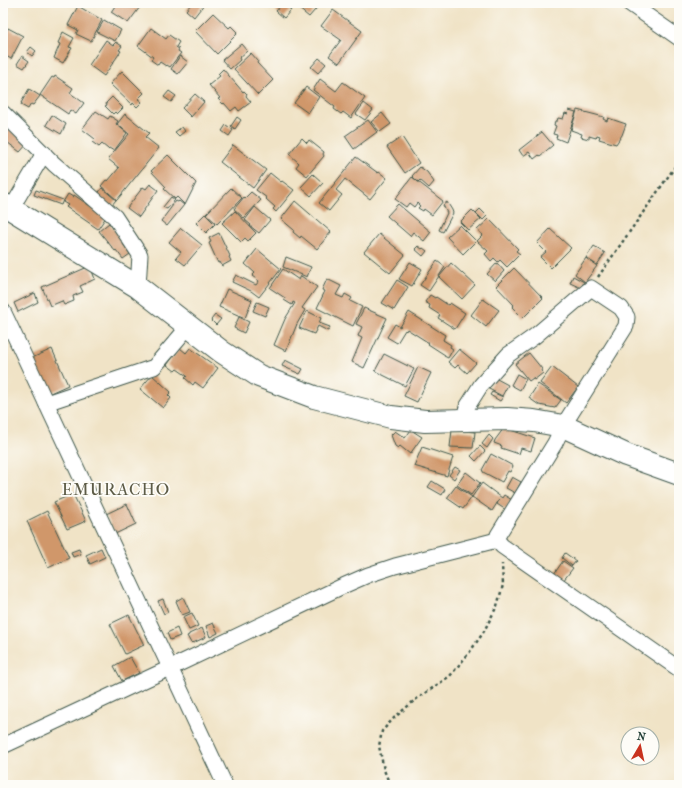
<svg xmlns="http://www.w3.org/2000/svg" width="682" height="788" viewBox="0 0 682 788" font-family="'IM FELL French Canon',serif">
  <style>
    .building { fill: #d0976a }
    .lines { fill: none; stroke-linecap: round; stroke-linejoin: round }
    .street-casing { stroke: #3e564a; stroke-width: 17 }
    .secondary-casing { stroke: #3e564a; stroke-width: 24 }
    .path { stroke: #3e564a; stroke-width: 2.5; stroke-dasharray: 3 3; stroke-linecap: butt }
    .street { stroke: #fff; stroke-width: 15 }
    .secondary { stroke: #fff; stroke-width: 22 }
    .labels { text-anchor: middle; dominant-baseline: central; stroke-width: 3.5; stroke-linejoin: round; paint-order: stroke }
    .quarter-label { font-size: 17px; letter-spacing: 1px; fill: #5d5c47; stroke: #fdfcf7 }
  </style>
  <rect width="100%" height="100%" fill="#fdfcf7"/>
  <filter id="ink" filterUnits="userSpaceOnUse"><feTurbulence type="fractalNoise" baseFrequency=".025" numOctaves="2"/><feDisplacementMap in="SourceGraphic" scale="8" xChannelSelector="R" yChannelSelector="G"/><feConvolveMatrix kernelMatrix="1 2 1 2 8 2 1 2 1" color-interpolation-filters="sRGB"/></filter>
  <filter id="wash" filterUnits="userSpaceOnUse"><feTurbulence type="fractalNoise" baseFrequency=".012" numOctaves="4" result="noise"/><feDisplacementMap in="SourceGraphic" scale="16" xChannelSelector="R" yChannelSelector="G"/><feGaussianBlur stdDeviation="0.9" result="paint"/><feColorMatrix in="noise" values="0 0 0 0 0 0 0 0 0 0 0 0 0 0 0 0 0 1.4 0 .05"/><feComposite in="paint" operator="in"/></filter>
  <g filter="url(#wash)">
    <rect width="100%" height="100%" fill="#f0e3c6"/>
    <g id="blocks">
      <!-- building -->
      <g class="building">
        <path d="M117 3H143L128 23 111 12Z"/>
        <path d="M192 3H205L194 17 186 10Z"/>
        <path d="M283 3 291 10 284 18 276 11Z"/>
        <path d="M292 3H321L309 17Z"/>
        <path d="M78 6 102 20 91 41 76 34 78 30 68 25Z"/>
        <path d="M333 10 362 31 339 63 329 56 341 40 321 26Z"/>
        <path d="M213 13 229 28 231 26 237 32 236 33 237 34 217 54 195 31Z"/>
        <path d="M104 20 121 30 115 41 97 32Z"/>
        <path d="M3 28 7 30 8 28 23 36 11 59 3 54Z"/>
        <path d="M151 28 166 39 169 35 179 42 176 47 179 49 178 51 181 53 170 67 167 65 166 66 160 62 158 65 151 60 153 57 138 46Z"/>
        <path d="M63 32 74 38 69 47 72 48 63 63 54 58 60 44 58 43Z"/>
        <path d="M106 40 113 45 116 42 122 46 119 50 121 51 104 76 89 65Z"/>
        <path d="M241 44 247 51 239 58 240 60 230 69 222 60Z"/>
        <path d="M31 47 36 51 32 56 27 52Z"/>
        <path d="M251 53 258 61 257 63 273 80 258 95 234 69Z"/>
        <path d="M22 56 29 61 24 68 17 64Z"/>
        <path d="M180 56 188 62 178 74 171 69Z"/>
        <path d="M319 58 326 64 318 73 311 67Z"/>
        <path d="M223 69 243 92 244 91 247 94 246 96 251 102 239 111 236 107 231 111 224 103 223 104 218 99 220 98 209 85 220 76 218 74Z"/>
        <path d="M122 71 144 93 138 99 142 102 137 107 133 103 132 105 110 84Z"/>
        <path d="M55 76 73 88 70 93 84 103 76 114 70 110 68 114 40 95 52 77 54 78Z"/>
        <path d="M320 79 336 91 343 82 365 98 351 118 343 112 341 114 334 109 335 107 313 90Z"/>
        <path d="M306 87 319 97 308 113 294 103Z"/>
        <path d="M29 89 40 96 33 105 31 104 28 109 21 105 22 103H21Z"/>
        <path d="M169 91 176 96 171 102 164 97Z"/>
        <path d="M195 94 204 102 191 117 182 108Z"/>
        <path d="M112 97 123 108 117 114 115 112 113 114 105 106 107 105 106 103Z"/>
        <path d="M364 103 373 110 365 120 356 114Z"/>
        <path d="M569 110 576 112 566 142 556 138 557 135 553 134 556 126 554 125 555 121H557L558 118 563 119 565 113 568 114Z"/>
        <path d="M577 110 604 117 603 119 607 121 608 118 626 124 622 135 616 144 599 139 600 136 597 135 596 138 589 136V139L581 137 582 134 571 130Z"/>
        <path d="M96 111 108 119 110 116 118 121 116 124 127 133 114 151 109 148 108 149 102 144 99 147 92 142 95 139 82 129Z"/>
        <path d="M382 113 391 124 380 132 371 122Z"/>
        <path d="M125 114 149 133 145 137 159 148 117 200 101 186 106 180 108 181 119 168 108 159 129 134 117 124Z"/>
        <path d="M52 115 66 124 61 134 46 125Z"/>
        <path d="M237 117 241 120 235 129 231 126Z"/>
        <path d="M368 120 377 132 354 149 345 136Z"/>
        <path d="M226 125 233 130 229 136 222 131Z"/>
        <path d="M182 127 185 131 179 136 175 132Z"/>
        <path d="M7 128 28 143 20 152 3 139 7 133 5 132Z"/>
        <path d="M542 132 553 145 540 156 539 155 534 159 529 152 523 156 519 150Z"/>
        <path d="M402 137 419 163 405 173 387 147Z"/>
        <path d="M302 138 307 143 309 140 324 152 323 154 324 156 307 176 296 167 299 163 289 154Z"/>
        <path d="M233 145 266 170 253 188 220 162Z"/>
        <path d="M168 155 196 183 185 205 177 197 175 199 164 189 166 187 151 171Z"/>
        <path d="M356 157 378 173 379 172 387 178 370 199 345 179 336 190 342 195 329 211 319 203Z"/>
        <path d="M420 167 427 172 434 182 429 188 420 180 418 182 412 176Z"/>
        <path d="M270 173 281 182 282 181 294 190 276 212 273 209 275 207 266 199 267 198 256 190Z"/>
        <path d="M313 174 323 183 311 196 301 187Z"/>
        <path d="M412 177 443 201 432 215 424 209 423 211 418 208 420 206 417 203 414 207 409 203 406 207 395 199Z"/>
        <path d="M150 184 158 190 139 217 127 208 143 187 146 189Z"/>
        <path d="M102 188 116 200 111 206 97 195Z"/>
        <path d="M231 188 242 198 217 224 206 214Z"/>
        <path d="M36 190 63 200 61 205 34 195Z"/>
        <path d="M251 192 261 200 244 218 234 209 244 197 245 198Z"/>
        <path d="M68 194 73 197 74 195 106 217 98 229 66 207 68 205 63 202Z"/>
        <path d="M171 197 175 200 167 209 163 207Z"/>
        <path d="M176 201 178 202 179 201 184 205 167 226 161 221Z"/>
        <path d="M295 201 331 232 317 249 301 236 300 238 293 232 294 230 281 219Z"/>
        <path d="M447 202 452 210 453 213 443 232 439 230 447 213 443 205Z"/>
        <path d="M398 204 431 232 424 241 413 232 410 236 387 216Z"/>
        <path d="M255 207 270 220 259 233 250 226 251 225 245 220Z"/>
        <path d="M480 209 487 216 483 220 476 213Z"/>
        <path d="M472 210 481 219 468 230 460 222Z"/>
        <path d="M235 211 256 233 248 241 245 238 241 242 222 223Z"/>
        <path d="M205 214 215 224 206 233 196 223Z"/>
        <path d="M489 219 518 249 516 251 520 254 507 267 500 260 498 262 494 258 491 261 485 254 488 251 477 241 483 235 477 230Z"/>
        <path d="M109 223 125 243 123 244 130 254 123 259 116 250 115 251 99 231Z"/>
        <path d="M460 225 476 241 463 254 447 237Z"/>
        <path d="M181 228 202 245 185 265 176 258 181 252 169 242Z"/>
        <path d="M550 229 571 248 551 268 540 257 546 252 537 243Z"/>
        <path d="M219 233 230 256 229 257 231 261 222 266 220 262 218 263 209 243 211 242 209 238Z"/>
        <path d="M379 234 405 255 390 273 364 252Z"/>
        <path d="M418 246 422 249 423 248 427 251 423 256 415 249Z"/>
        <path d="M594 246 605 253 597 265 586 258Z"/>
        <path d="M257 249 281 269 259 297 251 291 232 282 236 275 256 285 259 281 252 276 255 273 245 264Z"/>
        <path d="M286 257 311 267 307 277 283 267Z"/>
        <path d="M586 258 597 266 585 282 575 274Z"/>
        <path d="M437 261 445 267 429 291 420 285Z"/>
        <path d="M410 262 422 269 412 286 399 279Z"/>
        <path d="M451 263 475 285 462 299 439 277Z"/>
        <path d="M497 263 504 271 495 281 487 274Z"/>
        <path d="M90 266 95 279 80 286 83 292 73 296 74 301 64 305 62 301 50 306 42 287Z"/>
        <path d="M514 268 543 298 523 318 512 307 514 305 496 286Z"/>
        <path d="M283 269 299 280 301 276 317 287 302 308 305 310 297 324 286 351 274 345 285 319 295 303 293 302 292 305 284 300 285 298 270 288Z"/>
        <path d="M573 276 584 282 581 288 570 283Z"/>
        <path d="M327 279 341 286 336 295 343 298 345 294 352 298 350 301 362 307 353 326 317 308 325 291 322 290Z"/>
        <path d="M397 280 408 287 394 310 382 303Z"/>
        <path d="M227 289 252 300 245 318 219 307Z"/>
        <path d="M35 293 38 302 18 312 14 303Z"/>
        <path d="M430 295 435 298 436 297 448 305 450 303 465 313 455 329 438 318 440 315 429 308 430 305 425 302Z"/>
        <path d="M483 299 499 310 486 327 471 315Z"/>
        <path d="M257 302 269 307 265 316 253 311Z"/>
        <path d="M364 308 387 318 364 368 352 362 362 338 358 336 362 327 356 324Z"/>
        <path d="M307 311 321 318 319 323 330 327 328 331 318 326 314 334 299 328Z"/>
        <path d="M409 312 445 335 443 340 451 345 450 347 453 349 448 358 444 356 445 355 428 344 429 343 407 329 406 331 405 330 397 343 387 337 395 324 400 327Z"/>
        <path d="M215 315 221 319 216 325 211 320Z"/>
        <path d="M239 317 249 322 244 333 234 328Z"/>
        <path d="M180 348 186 353 190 348 218 368 203 388 195 382 193 385 185 378 187 376 177 369 175 371 167 365Z"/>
        <path d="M52 349 68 385 48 394 32 358Z"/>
        <path d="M459 349 476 363 467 373 458 365 455 368 448 362Z"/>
        <path d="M529 353 542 369 541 371 543 373 534 380 533 378 529 381 515 364Z"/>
        <path d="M384 354 414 369 405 386 375 371Z"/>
        <path d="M285 360 303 369 300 374 282 366Z"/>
        <path d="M418 367 431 373 417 402 404 396Z"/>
        <path d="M552 367 578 387 566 403 540 383Z"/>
        <path d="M517 374 526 379 520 390 511 385Z"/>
        <path d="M152 375 171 392 168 395 171 398 163 408 140 389Z"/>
        <path d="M495 378 508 385 502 396 489 389Z"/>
        <path d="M538 384 561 400 555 408 539 405 529 398Z"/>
        <path d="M492 392 503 397 500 401 490 395Z"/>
        <path d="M504 428 535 438 531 451 521 448 519 454 501 448 502 446 494 443 495 440Z"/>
        <path d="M411 430 422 437 410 454 400 446 398 448 395 446 391 435 395 431 405 438Z"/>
        <path d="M452 430 475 432 473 448 450 447Z"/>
        <path d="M489 435 493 439 487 448 482 444Z"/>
        <path d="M480 446 485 451 476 461 471 456Z"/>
        <path d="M422 447 453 457 447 476 414 466Z"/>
        <path d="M491 454 513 466 510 472 508 471 502 482 483 472V471L482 470Z"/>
        <path d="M455 467 460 470 454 479 449 475Z"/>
        <path d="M466 472 480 483 471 495 457 485Z"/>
        <path d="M512 477 521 482 515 493 506 488Z"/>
        <path d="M432 481 445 489 442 495 428 487Z"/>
        <path d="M482 483 502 498 504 495 512 500 506 510 497 504 499 500 492 511 472 497 463 509 447 498 456 486 472 497Z"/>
        <path d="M73 494 86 521 67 529 54 502Z"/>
        <path d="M127 504 136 524 115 534 106 514Z"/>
        <path d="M47 511 69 558 48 568 27 521Z"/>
        <path d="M101 548 105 557 90 564 86 555Z"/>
        <path d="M79 549 81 554 73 557 71 552Z"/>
        <path d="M565 553 576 561 572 566 562 558Z"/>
        <path d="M563 561 573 568 563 581 554 574Z"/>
        <path d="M183 597 190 612 182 615 176 601Z"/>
        <path d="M163 599 168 612 164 614 158 601Z"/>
        <path d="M192 613 198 626 189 630 183 617Z"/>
        <path d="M129 615 144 645 125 654 110 624Z"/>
        <path d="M213 623 218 633 210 637 206 626Z"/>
        <path d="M177 628 180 636 170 640 167 633Z"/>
        <path d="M202 628 206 637 193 643 192 642 191 643 187 636 189 635V634Z"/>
        <path d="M130 657 139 673 122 681 114 666Z"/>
      </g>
    </g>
  </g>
  <g filter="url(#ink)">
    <use href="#blocks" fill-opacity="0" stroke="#3e564a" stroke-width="1"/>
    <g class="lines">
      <!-- street casing -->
      <g class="street-casing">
        <g id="street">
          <path d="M629 3 679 38"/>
          <path d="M3 113 54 164 115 217 140 255 138 287"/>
          <path d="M11 209 44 153"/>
          <path d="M3 311 225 785"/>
          <path d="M46 403 154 367 189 326"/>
          <path d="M463 421 467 407 481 385 508 355 535 336 591 288 621 308 627 317 626 326 563 426 555 443 498 535 497 540"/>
          <path d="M497 540 502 546 679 669"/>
          <path d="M3 746 170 668 343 586 368 575 395 566 497 540"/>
        </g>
      </g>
      <!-- secondary casing -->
      <g class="secondary-casing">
        <path id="secondary" d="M3 204 138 287 222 352 259 376 314 397 391 417 425 421 507 419 534 421 563 426 626 455 679 474"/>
      </g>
      <!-- path -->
      <g class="path">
        <path d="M598 277 679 161"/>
        <path d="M390 785 384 770 379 746 382 731 394 718 415 700 450 676 469 653 483 633 497 606 503 585 502 564"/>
      </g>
      <!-- street -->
      <use href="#street" class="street"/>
      <!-- secondary -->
      <use href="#secondary" class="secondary"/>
    </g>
  </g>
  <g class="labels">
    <!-- quarter labels -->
    <g class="quarter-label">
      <text x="116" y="489">EMURACHO</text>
    </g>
  </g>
  <!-- margin -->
  <rect width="682" height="788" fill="none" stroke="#fdfcf7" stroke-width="16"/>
  <!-- north arrow -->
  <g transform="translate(640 746) rotate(9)"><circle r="19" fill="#fdfcf7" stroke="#a4b0a9"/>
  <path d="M0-3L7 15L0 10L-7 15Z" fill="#c8321e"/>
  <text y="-6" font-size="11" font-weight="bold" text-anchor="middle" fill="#1f3d34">N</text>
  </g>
</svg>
